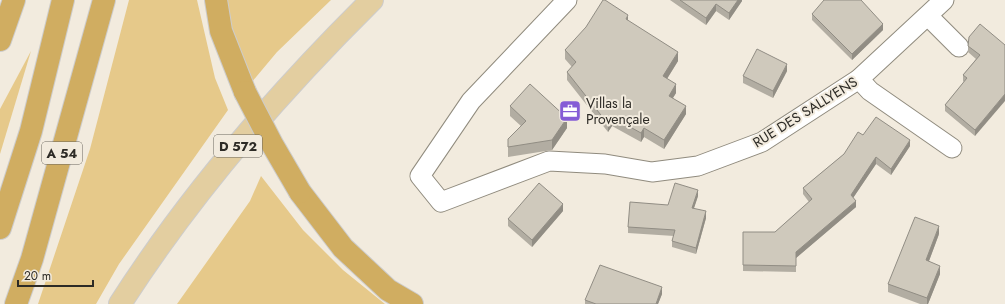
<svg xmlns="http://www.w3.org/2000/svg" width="1005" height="304" viewBox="0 0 1005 304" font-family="Jost,sans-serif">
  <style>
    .green { fill: #e6c98a }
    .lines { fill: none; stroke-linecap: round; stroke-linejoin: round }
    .street-casing { stroke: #908b7e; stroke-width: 21 }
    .primary-casing { stroke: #cdcccb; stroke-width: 24 }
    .highway-casing { stroke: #cdcccb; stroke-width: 24 }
    .street { stroke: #fff; stroke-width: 19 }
    .primary { stroke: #e3cea0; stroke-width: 22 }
    .highway { stroke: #d0ad61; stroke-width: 22 }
    .highway-bridge-casing { stroke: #cdcccb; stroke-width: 24; stroke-linecap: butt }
    .highway-bridge { stroke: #d0ad61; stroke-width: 22 }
    .wall { fill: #b2ada2 }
    .shaded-wall { fill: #918d84 }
    .building { fill: #cfc9bc; stroke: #918d84 }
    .labels { text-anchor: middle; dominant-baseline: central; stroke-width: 4; stroke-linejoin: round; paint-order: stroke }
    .shield { fill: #f2ebde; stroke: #68655d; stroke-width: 1 }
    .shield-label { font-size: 13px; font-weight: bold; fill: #2d2b26 }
    .poi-label { font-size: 14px; fill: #2d2b26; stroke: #f2ebde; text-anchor: start }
    .street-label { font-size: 14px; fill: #2d2b26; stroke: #f2ebde }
  </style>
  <rect width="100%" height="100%" fill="#f2ebde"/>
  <!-- green -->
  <g class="green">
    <path d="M129 0H197L215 78 228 110 119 264 96 304H38L90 149Z"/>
    <path d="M225 0H331L277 52 251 83 231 27Z"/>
    <path d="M31 51 0 154V109Z"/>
    <path d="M261 176 303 230 343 270 385 304H177L250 201Z"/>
  </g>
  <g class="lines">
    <!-- street casing -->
    <g class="street-casing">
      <g id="street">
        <path d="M567 0 471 101 420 176 441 202 549 161 605 164 652 172 698 166 762 142 859 79 944 0"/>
        <path d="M928 16 959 47"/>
        <path d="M859 79 870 91 952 148"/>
      </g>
    </g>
    <!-- primary casing -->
    <g class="primary-casing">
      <path id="primary" d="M120 304C191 193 278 93 372 0"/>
    </g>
    <!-- highway casing -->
    <g class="highway-casing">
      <g id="highway">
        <path d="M216 0 221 31 245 92"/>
        <path d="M0 40 14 0"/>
        <path d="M300 192 343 248 388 290 412 304"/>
        <path d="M0 228 31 131 63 0"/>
        <path d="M16 304 32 259 104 0"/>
      </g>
    </g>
    <!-- street -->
    <use href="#street" class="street"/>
    <!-- primary -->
    <use href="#primary" class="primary"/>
    <!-- highway -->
    <use href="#highway" class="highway"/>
    <!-- highway-bridge casing -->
    <g class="highway-bridge-casing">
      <path id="highway-bridge" d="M245 92 272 144 300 192"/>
    </g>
    <!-- highway-bridge -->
    <use href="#highway-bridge" class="highway-bridge"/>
  </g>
  <!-- wall -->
  <g class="wall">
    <path d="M670 0H742V1L729 20 716 11 706 25Z"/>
    <path d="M812 14 883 30 852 60 812 20Z"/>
    <path d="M628 21 678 61 667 79 676 93 673 98 686 114 664 149 644 137 641 142 612 126 608 132 567 80V72L572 67 565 59V50Z"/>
    <path d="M1005 45 975 136 945 111V105L964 82 963 81V75L976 59 968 52V46Z"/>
    <path d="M787 71 773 98 743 83V76Z"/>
    <path d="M510 106 567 128 552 150 508 157V139L521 126 510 116Z"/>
    <path d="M863 135 910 146 891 175 876 164 853 198 856 207 796 258V272L743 271V232H775L809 202 803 194V188L844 154Z"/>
    <path d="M698 196 694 208 706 218 696 254 672 247V241L674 236 628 233V227L668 205Z"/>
    <path d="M563 211 532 247 508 226V219Z"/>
    <path d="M939 234 929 261 940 274 928 304H920L888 292V284Z"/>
    <path d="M662 294 658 304H585V300Z"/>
  </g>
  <!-- shaded-wall -->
  <g class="shaded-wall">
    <path d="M738 0H742V1L729 20V13Z"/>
    <path d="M716 4V11L706 25V18Z"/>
    <path d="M628 15V23L626 19Z"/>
    <path d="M883 24V30L852 60V54Z"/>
    <path d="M678 52V61L663 85V76Z"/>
    <path d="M787 64V71L773 98V91Z"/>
    <path d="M676 84V93L669 104V96Z"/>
    <path d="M1005 94V101L975 136V130Z"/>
    <path d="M686 106V114L664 149V140Z"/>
    <path d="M612 117V126L608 132V124Z"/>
    <path d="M567 118V128L552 150V140Z"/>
    <path d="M644 128V137L641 142V133Z"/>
    <path d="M910 140V146L891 175V169Z"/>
    <path d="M876 157V164L851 201V195Z"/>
    <path d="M698 190V196L692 214V208Z"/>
    <path d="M856 201V207L796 258V252Z"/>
    <path d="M563 204V211L532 247V240Z"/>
    <path d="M706 211V218L696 254V248Z"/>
    <path d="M939 226V234L926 269V260Z"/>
    <path d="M940 266V274L928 304H927V298Z"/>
    <path d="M662 287V294L658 304H656Z"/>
  </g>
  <!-- building -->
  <g class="building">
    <path d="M603 0H605L628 15 626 19 678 52 663 76 676 84 669 96 686 106 664 140 644 128 641 133 612 117 608 124 567 72 576 62 565 50 586 27Z"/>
    <path d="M680 0H738L729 13 716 4 706 18Z"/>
    <path d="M824 0H861L883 24 852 54 812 14Z"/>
    <path d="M980 24 1005 45V94L975 130 945 105 967 78 963 75 980 55 968 46 969 37Z"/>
    <path d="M757 49 787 64 773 91 743 76Z"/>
    <path d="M530 84 567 118 552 140 508 147V139L526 121 510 106Z"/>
    <path d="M876 117 910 140 891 169 876 157 851 195 856 201 796 252V266L743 265V232H775L812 199 803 188 844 154 858 132 863 135Z"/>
    <path d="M539 183 563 204 532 240 508 219Z"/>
    <path d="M675 183 698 190 692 208 706 211 696 248 672 241 675 230 628 227 630 202 668 205Z"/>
    <path d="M915 217 939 226 926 260 940 266 927 298 888 284Z"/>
    <path d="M600 265 662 287 656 304H596L585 300Z"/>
  </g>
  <!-- icons -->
  <defs>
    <g id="office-square" transform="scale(1.15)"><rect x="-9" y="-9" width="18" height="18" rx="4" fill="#855cd6" stroke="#f2ebde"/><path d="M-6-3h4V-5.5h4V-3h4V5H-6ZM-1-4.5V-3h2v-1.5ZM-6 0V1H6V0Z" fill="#fff"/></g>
  </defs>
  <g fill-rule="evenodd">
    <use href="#office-square" x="570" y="111"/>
  </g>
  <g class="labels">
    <!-- shield labels -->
    <g class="shield">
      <rect x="214" y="135" width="48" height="22" rx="3"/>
      <rect x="42" y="142" width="40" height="22" rx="3"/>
    </g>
    <g class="shield-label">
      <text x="238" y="146">D 572</text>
      <text x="62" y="153">A 54</text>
    </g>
    <!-- poi labels -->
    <g class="poi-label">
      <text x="586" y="103">Villas la<tspan x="586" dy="16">Provençale</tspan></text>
    </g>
    <!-- street labels -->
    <g class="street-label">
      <text transform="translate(805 112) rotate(-32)">RUE DES SALLYENS</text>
    </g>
  </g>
  <!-- scale -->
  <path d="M18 280v6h75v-6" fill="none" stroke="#2d2b26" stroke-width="2"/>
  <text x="24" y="280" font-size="12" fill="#2d2b26" stroke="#f2ebde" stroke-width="3" paint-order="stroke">20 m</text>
</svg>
